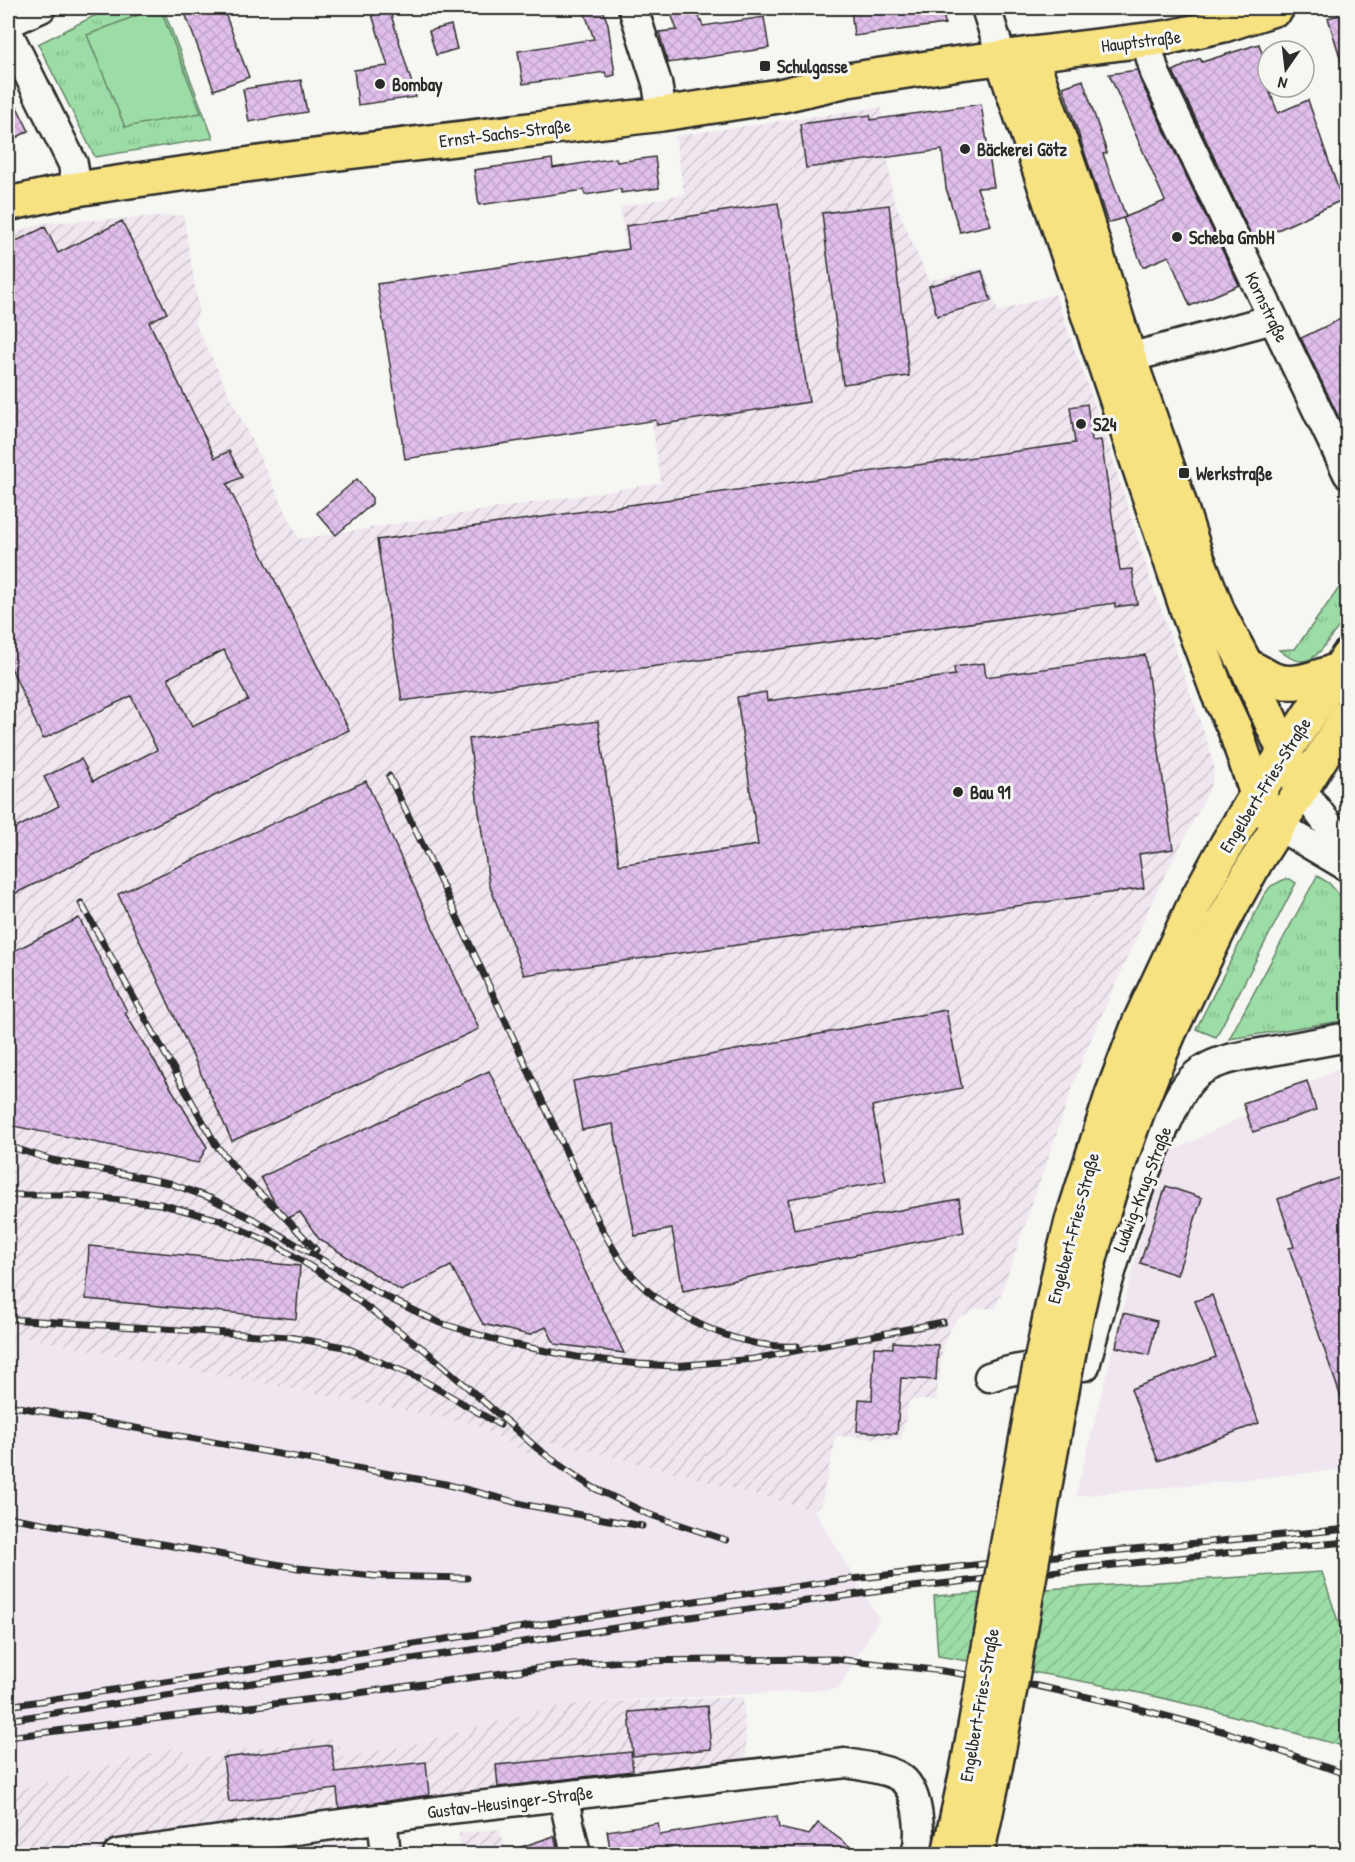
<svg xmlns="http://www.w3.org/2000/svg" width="1355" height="1862" viewBox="0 0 1355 1862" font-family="'Patrick Hand',sans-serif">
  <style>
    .built { fill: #efe6f0 }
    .industrial { fill: url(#industrial-furrows) }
    .grass { fill: url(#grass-tufts); stroke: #648468; stroke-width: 1.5 }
    .park { fill: #9cdca6; stroke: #648468; stroke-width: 1.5 }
    .garden { fill: url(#garden-furrows); stroke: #648468; stroke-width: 1.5 }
    .building { fill: url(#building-cross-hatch); stroke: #2b2b2b; stroke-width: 1.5; fill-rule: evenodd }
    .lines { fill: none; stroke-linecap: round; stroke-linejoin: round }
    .minor-casing { stroke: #2b2b2b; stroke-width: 33 }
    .major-casing { stroke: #2b2b2b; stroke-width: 38 }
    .minor { stroke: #f6f6f2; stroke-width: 28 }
    .major { stroke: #f7e281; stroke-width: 33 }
    .rail-casing { stroke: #2b2b2b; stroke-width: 7 }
    .rail { stroke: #f6f6f2; stroke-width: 4.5; stroke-dasharray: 14; stroke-linecap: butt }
    .major-bridge-casing { stroke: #2b2b2b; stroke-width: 38; stroke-linecap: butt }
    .major-bridge { stroke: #f7e281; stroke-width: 33 }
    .poi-dot { fill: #2b2b2b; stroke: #f6f6f2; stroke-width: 2 }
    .labels { text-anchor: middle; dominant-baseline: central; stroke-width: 6; stroke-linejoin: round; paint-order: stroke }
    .street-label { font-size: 18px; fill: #2b2b2b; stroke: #f6f6f2 }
    .poi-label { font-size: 18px; font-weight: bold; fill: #2b2b2b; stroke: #f6f6f2; text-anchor: start }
  </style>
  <defs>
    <pattern id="industrial-furrows" width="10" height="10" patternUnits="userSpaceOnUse" patternTransform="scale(1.5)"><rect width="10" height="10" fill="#efe6f0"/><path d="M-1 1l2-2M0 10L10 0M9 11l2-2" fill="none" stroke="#cdc5ce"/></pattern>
    <pattern id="grass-tufts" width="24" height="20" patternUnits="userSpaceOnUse" patternTransform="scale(1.5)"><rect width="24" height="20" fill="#9cdca6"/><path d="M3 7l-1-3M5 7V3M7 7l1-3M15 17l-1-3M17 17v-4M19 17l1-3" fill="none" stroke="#87bd8f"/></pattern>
    <pattern id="garden-furrows" width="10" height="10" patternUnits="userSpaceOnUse" patternTransform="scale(1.5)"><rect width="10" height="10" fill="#9cdca6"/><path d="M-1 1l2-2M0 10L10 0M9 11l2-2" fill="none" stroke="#87bd8f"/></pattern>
    <pattern id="building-cross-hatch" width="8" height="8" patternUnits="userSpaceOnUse" patternTransform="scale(1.5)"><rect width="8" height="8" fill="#e0bfeb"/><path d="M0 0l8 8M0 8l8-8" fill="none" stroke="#c0a4ca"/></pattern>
  </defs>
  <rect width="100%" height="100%" fill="#f6f6f2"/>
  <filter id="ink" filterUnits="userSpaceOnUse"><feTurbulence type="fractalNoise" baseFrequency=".0167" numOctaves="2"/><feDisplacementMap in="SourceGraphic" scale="12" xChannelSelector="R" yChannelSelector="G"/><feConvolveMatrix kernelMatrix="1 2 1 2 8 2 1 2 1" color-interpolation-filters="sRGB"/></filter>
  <g filter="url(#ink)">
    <!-- built -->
    <g class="built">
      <path d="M1347 1064V1469L1076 1496 1161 1157Z"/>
      <path d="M8 1336 21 1337 475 1424 533 1457 544 1442 593 1451 814 1510 879 1619 838 1689 565 1704 402 1747 340 1757 338 1738 224 1752 185 1762 182 1745 8 1793Z"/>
      <path d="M347 1842 362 1847 368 1854H245Z"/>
    </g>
    <!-- industrial -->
    <g class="industrial">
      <path d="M881 107 893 198 929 281 983 268 998 312 1055 294 1105 434 1151 581 1207 741 1214 766 1213 779 1207 794 1153 899 1083 1057 996 1308H976L956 1320 951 1327 946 1337 943 1346 936 1400H909L901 1439 836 1436 821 1504 814 1510 593 1451 544 1442 533 1457 475 1424 21 1337 8 1336V235L43 223 183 215 199 310 194 321 299 539 661 483 620 207 684 194 675 136Z"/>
      <path d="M743 1697 747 1769 72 1854H8V1793L183 1745 186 1762 224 1752 338 1738 341 1757 402 1747 565 1704Z"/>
      <path d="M499 1829 508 1854H461L459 1834Z"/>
    </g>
    <!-- grass -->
    <g class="grass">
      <path d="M110 8H163L213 138 95 157 38 44Z"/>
      <path d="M1347 577C1348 586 1350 607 1347 615 1344 621 1338 628 1333 634 1317 657 1306 673 1279 650L1295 649Z"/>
      <path d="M1317 876 1329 883 1347 904V1020L1229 1039Z"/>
      <path d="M1285 879H1290L1296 883 1216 1037 1196 1029 1264 895 1271 886Z"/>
    </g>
    <!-- park -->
    <path class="park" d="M156 8H160L201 113 125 127 87 35Z"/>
    <!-- garden -->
    <path class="garden" d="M1322 1572 1347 1649V1747C1300 1735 1254 1721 1207 1709 1118 1686 1028 1671 938 1656L934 1596Z"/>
    <!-- building -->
    <g class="building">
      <path d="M183 8H223L249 77 214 90Z"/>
      <path d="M370 8H389L416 97 358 105 354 70 388 66Z"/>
      <path d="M583 8H602L608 24 615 75 607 77 605 72 523 84 518 51 594 39Z"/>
      <path d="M669 8H695L703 26 764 17 769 48 668 63 659 32 677 30Z"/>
      <path d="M851 8H943L945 24 854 36Z"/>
      <path d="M1347 13V66L1343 67 1328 18Z"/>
      <path d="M451 25 457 49 436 55 429 31Z"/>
      <path d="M1259 44 1268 71V87L1278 113 1308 100 1342 200 1254 241 1173 71 1200 58 1202 62Z"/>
      <path d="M1137 70 1140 80 1239 285 1190 306 1169 256 1143 267 1123 218 1165 201 1109 74Z"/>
      <path d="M301 80 307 112 249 122 243 89Z"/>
      <path d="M1083 80 1107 153 1103 154 1126 217 1108 223 1063 87Z"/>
      <path d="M8 89 29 131 8 142Z"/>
      <path d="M981 104 994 187 977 188 991 225 960 232 946 188 942 150 806 168 800 124 870 115 871 120Z"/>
      <path d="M655 157 659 188 621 193V189L585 195 584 190 479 205 474 170 552 159 553 168 616 158 617 162Z"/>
      <path d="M778 203 809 402 657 425 656 420 405 459 377 284 629 249 626 226Z"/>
      <path d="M889 205 909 376 843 384 822 213Z"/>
      <path d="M122 221 167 313 149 322 215 458 229 451 242 477 227 484 349 730 8 897V832L59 806 44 777 81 759 93 781 157 750 131 696 43 739 8 661V245L45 227 58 253ZM224 650 248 700 192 727 168 678Z"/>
      <path d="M982 271 991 301 937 316 929 286Z"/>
      <path d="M1347 316V435L1301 338Z"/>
      <path d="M1087 404 1092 441 1101 440 1120 570 1132 569 1137 604 1115 607V603L402 701 377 540 1075 443 1070 407Z"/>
      <path d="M357 479 372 498V504L336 535 317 513Z"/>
      <path d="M1145 655 1173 849 1139 854 1144 888 524 975 489 884 469 739 598 721 619 865 758 845 737 697 766 692 767 701 955 675 954 667 984 663 986 677Z"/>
      <path d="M366 781 479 1029 232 1141 118 894Z"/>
      <path d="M79 918 127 1011 125 1013 207 1147 198 1163 8 1125V954Z"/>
      <path d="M946 1010 962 1088 872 1106 886 1181 788 1199 794 1230 959 1199 964 1232 683 1291 672 1229 635 1236 613 1124 582 1130 573 1081Z"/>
      <path d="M489 1071 624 1353 555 1344 546 1327 529 1335 483 1324 451 1266 401 1291 319 1239 300 1212 284 1220 261 1177Z"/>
      <path d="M1307 1081 1316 1110 1253 1132 1243 1103Z"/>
      <path d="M1341 1177 1347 1195V1409H1345L1289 1248 1294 1247 1278 1199Z"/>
      <path d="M1166 1186 1202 1198 1177 1275 1140 1263Z"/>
      <path d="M89 1246 300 1266 296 1319 86 1299Z"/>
      <path d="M1212 1295 1259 1423 1158 1461 1131 1389 1216 1357 1195 1301Z"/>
      <path d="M1123 1313 1157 1321 1149 1355 1116 1347Z"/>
      <path d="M893 1342 938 1345 936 1380 901 1378 897 1434 857 1431 859 1399 872 1400 874 1347 893 1348Z"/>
      <path d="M707 1706 711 1749 633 1756 629 1712Z"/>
      <path d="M331 1745 335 1772 426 1762 429 1795 339 1808 337 1789 229 1802 223 1758Z"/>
      <path d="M631 1752 633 1771 498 1787 496 1765Z"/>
      <path d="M777 1816 779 1828 809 1835 818 1823 860 1854H801L796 1851H783L760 1854H611L607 1831 658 1823 660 1835Z"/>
      <path d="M554 1836 559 1854H510L509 1851Z"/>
    </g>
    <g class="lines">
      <!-- minor casing -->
      <g class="minor-casing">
        <g id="minor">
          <path d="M633 8 657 83 662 114"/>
          <path d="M986 8 1002 58"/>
          <path d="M8 23 41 8"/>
          <path d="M8 33 73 164 77 189"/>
          <path d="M1146 41 1155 73 1348 474"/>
          <path d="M1129 358 1273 319"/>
          <path d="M1301 789 1333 831 1348 859"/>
          <path d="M1277 825 1348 867"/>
          <path d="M989 1377C1023 1365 1050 1365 1085 1366 1106 1285 1129 1204 1164 1128 1174 1108 1182 1084 1201 1071 1221 1058 1244 1056 1266 1052 1293 1047 1320 1042 1348 1037"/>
          <path d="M563 1796 576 1854"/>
          <path d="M382 1818 386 1854"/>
          <path d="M118 1854 451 1809 846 1763C858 1765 891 1770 901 1778 919 1791 922 1835 916 1854"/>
        </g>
      </g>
      <!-- major casing -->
      <g class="major-casing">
        <g id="major">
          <path d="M1030 54 1072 175 1129 358 1171 477 1195 552 1219 614 1246 665 1301 789"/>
          <path d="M1002 58 1189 615 1218 693 1235 730 1257 794 1277 825"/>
          <path d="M8 204 77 189 130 181 281 160 662 114 779 96 848 80 960 63 1170 37 1224 25 1277 8"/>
          <path d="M1246 665C1255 669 1263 675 1272 679 1293 688 1317 677 1338 670"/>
          <path d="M1140 1021 1196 901 1227 844 1257 794 1348 656"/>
          <path d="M1169 1033 1222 923 1255 863 1348 715"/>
        </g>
      </g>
      <!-- minor -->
      <use href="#minor" class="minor"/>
      <!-- major -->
      <use href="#major" class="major"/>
      <!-- rail casing -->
      <g class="rail-casing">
        <g id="rail">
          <path d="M389 776 445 891 599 1223C607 1238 615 1253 625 1267 662 1314 737 1350 797 1346"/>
          <path d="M81 903 216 1145 243 1178 278 1210 316 1250"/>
          <path d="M8 1146 52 1160 169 1183 210 1198 253 1219 380 1294 440 1323 506 1343 577 1357 639 1364 674 1366 754 1359 943 1322"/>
          <path d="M8 1195H71L160 1204 220 1220 276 1245 321 1273 426 1351 538 1449 565 1469 592 1487 648 1514 726 1540"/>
          <path d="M8 1319 289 1337 344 1347 419 1378 500 1425"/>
          <path d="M8 1405 445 1484 526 1505 642 1526"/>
          <path d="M8 1517 298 1568 374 1576 467 1578"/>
          <path d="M8 1706 688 1602 843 1580 1046 1557 1348 1529"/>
          <path d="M8 1720 675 1619 903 1588 1225 1553 1348 1542"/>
          <path d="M8 1737 329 1697 547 1667 623 1661 835 1659 943 1671 1037 1686 1124 1705 1226 1732 1348 1775"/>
        </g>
      </g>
      <!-- rail -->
      <use href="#rail" class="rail"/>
      <!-- major-bridge casing -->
      <g class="major-bridge-casing">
        <g id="major-bridge">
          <path d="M949 1854 967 1771 1036 1386 1059 1273 1072 1221 1112 1095 1140 1021"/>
          <path d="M977 1854C1005 1729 1025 1601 1047 1474 1059 1409 1069 1342 1085 1278 1106 1194 1135 1113 1169 1033"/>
        </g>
      </g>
      <!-- major-bridge -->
      <use href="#major-bridge" class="major-bridge"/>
    </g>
  </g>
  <!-- markers -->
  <g class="poi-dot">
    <rect x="759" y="60" width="12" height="12" rx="3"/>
    <circle cx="380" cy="84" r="6"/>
    <circle cx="965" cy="149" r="6"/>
    <circle cx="1177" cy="237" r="6"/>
    <circle cx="1081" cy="424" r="6"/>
    <rect x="1178" y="467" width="12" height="12" rx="3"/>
    <circle cx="958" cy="792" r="6"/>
  </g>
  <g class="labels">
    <!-- street labels -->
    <g class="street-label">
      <text transform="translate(1141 41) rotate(-7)">Hauptstraße</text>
      <text transform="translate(505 133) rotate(-7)">Ernst-Sachs-Straße</text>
      <text transform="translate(1267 307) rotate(64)">Kornstraße</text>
      <text transform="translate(1265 785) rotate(-58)">Engelbert-Fries-Straße</text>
      <text transform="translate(1142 1189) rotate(-69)">Ludwig-Krug-Straße</text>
      <text transform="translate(1073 1228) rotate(-75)">Engelbert-Fries-Straße</text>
      <text transform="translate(979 1705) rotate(-80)">Engelbert-Fries-Straße</text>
      <text transform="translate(510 1802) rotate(-7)">Gustav-Heusinger-Straße</text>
    </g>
    <!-- poi labels -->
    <g class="poi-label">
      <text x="777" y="66">Schulgasse</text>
      <text x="392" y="84">Bombay</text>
      <text x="977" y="149">Bäckerei Götz</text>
      <text x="1189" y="237">Scheba GmbH</text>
      <text x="1093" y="424">S24</text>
      <text x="1196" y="473">Werkstraße</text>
      <text x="970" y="792">Bau 91</text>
    </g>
  </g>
  <!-- margin -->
  <rect width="1355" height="1862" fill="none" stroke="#f6f6f2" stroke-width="30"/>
  <rect x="15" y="15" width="1325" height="1832" fill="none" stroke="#2b2b2b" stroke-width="2" filter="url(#ink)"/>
  <!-- north arrow -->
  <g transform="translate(1286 69) rotate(194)"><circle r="28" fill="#f6f6f2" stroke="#a5a5a2" stroke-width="1.5"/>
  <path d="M0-4.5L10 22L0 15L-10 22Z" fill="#2b2b2b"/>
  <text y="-9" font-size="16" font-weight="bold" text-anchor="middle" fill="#2b2b2b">N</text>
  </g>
</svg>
